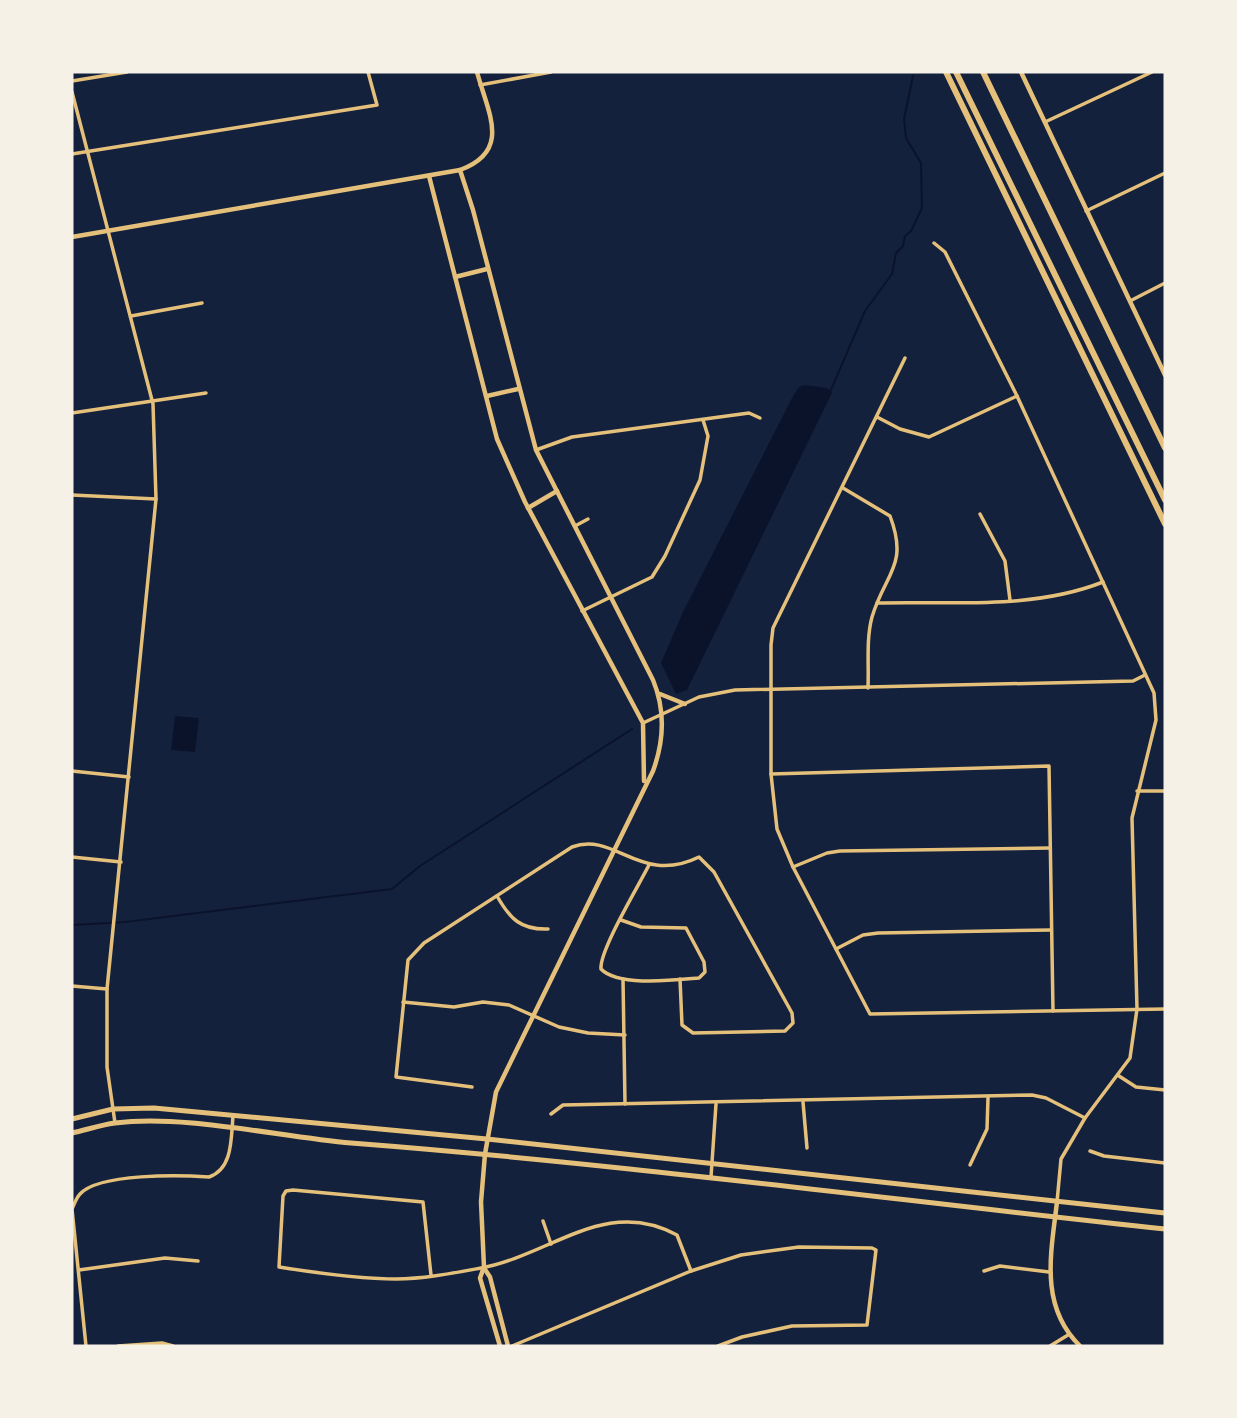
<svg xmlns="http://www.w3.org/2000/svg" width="1237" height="1418" viewBox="0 0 1237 1418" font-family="'Varela Round',sans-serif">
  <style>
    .water { fill: #0b132b }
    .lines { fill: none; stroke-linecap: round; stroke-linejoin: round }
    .stream { stroke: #0b132b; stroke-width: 2 }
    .minor { stroke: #e5c07b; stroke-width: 3.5 }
    .tertiary { stroke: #e5c07b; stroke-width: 4.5 }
    .secondary { stroke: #e5c07b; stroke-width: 5 }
    .motorway { stroke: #e5c07b; stroke-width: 6 }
  </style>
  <rect width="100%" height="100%" fill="#14213d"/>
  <!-- water -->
  <g class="water">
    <path d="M805 385 827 388 832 393 687 690 676 694 661 663 683 612 793 396 800 386Z"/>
    <path d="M175 716 199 718 195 752 171 750Z"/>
  </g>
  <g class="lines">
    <!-- stream -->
    <g class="stream">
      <path d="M830 392 865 311 892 274 896 253 903 246 905 236 911 231 922 208 921 163 906 138 904 119 913 76"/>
      <path d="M72 925 125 922 392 889 420 866 632 729"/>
    </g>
    <!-- minor -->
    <g class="minor">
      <path d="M72 81 127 72"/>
      <path d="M480 85 551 72"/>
      <path d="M72 92 153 404 156 499 107 989V1067L115 1123"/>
      <path d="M1045 122 1152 72"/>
      <path d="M72 154 377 105 368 72"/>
      <path d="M1086 211 1165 173"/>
      <path d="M934 243 945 252 1017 396 1154 693 1156 720 1132 818 1137 1009 1130 1058 1085 1118 1061 1159 1057 1202"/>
      <path d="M1130 301 1165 283"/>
      <path d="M131 316 202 303"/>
      <path d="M905 358 773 628 771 645V774L777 829 793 867 870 1014 1165 1009"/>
      <path d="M72 413 206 393"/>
      <path d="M877 417 900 429 929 437 1017 396"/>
      <path d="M536 450 572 437 749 413 760 418"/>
      <path d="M843 488 890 516C909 566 885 573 872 617 866 639 869 665 868 688"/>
      <path d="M72 495 156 499"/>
      <path d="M980 514 1005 561 1010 600"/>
      <path d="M575 526 588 519"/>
      <path d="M877 603C952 601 1032 610 1103 582"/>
      <path d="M582 611 652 577 665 556 700 480 708 436 703 420"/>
      <path d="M643 723 699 697 735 690 1133 681 1145 675"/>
      <path d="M72 771 129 777"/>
      <path d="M771 774 1049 766 1053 1011"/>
      <path d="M1137 791H1165"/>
      <path d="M72 857 121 862"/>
      <path d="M793 867 827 853 840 851 1050 848"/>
      <path d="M497 896C510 919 521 930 548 929"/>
      <path d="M621 920 641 927 686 928 704 962 705 972 699 978C675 980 618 987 601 969 599 951 639 885 649 865"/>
      <path d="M836 949 863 935 878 933 1051 930"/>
      <path d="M623 979 625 1104"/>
      <path d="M72 986 107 989"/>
      <path d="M403 1002 454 1007 483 1002 509 1005 559 1027 588 1033 625 1035"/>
      <path d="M1119 1076 1136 1087 1165 1090"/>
      <path d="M472 1087 396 1077 408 960 424 943 572 847C615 831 640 886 699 857L714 872 792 1013 793 1023 785 1031 693 1033 682 1025 680 979"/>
      <path d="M803 1102 807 1148"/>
      <path d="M551 1114 563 1105 1032 1095 1046 1098 1085 1118"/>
      <path d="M1090 1151 1104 1156 1165 1163"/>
      <path d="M970 1165 987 1129 988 1098"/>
      <path d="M711 1177 716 1104"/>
      <path d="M543 1221 551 1244"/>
      <path d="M79 1270 165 1258 198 1261"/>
      <path d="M984 1271 1000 1266 1049 1272"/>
      <path d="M431 1275 423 1202 293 1190 286 1191 283 1196 279 1267C317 1273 358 1279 396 1279 424 1279 454 1273 481 1268 551 1255 606 1196 677 1235L691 1271"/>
      <path d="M86 1346 72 1209C74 1205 76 1198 80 1194 99 1173 181 1175 209 1177 233 1169 231 1138 233 1116"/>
      <path d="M118 1346 162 1343 173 1346"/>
      <path d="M512 1346 691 1271 741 1255 799 1247 872 1248 876 1250 867 1325 792 1326 742 1337 718 1346"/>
      <path d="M1050 1346 1068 1335"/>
    </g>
    <!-- tertiary -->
    <g class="tertiary">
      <path d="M1021 72 1165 375"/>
      <path d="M460 170 473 210 536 450 653 680C665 709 664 741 653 771L496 1092 485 1154 481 1202 484 1267 480 1278 500 1346"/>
      <path d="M429 176 497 439 525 502 643 723 644 781"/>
      <path d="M72 237 460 170C512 151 488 113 477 72"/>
      <path d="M455 277 487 269"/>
      <path d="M487 396 518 389"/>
      <path d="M528 508 557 491"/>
      <path d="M660 694 685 704"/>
      <path d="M1057 1202C1051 1253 1039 1306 1080 1346"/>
      <path d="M484 1268 490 1277 508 1346"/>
    </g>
    <!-- secondary -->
    <g class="secondary">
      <path d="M72 1119 113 1109 154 1108 487 1139 1165 1213"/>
      <path d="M72 1133C86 1130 100 1125 115 1123 184 1114 280 1137 351 1143 623 1164 894 1200 1165 1229"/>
    </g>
    <!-- motorway -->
    <g class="motorway">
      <path d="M946 72 1165 524"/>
      <path d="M956 72 1165 500"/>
      <path d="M983 72 1165 448"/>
    </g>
  </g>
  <!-- border -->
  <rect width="1237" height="1418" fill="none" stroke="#f6f1e7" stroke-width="147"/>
</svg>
